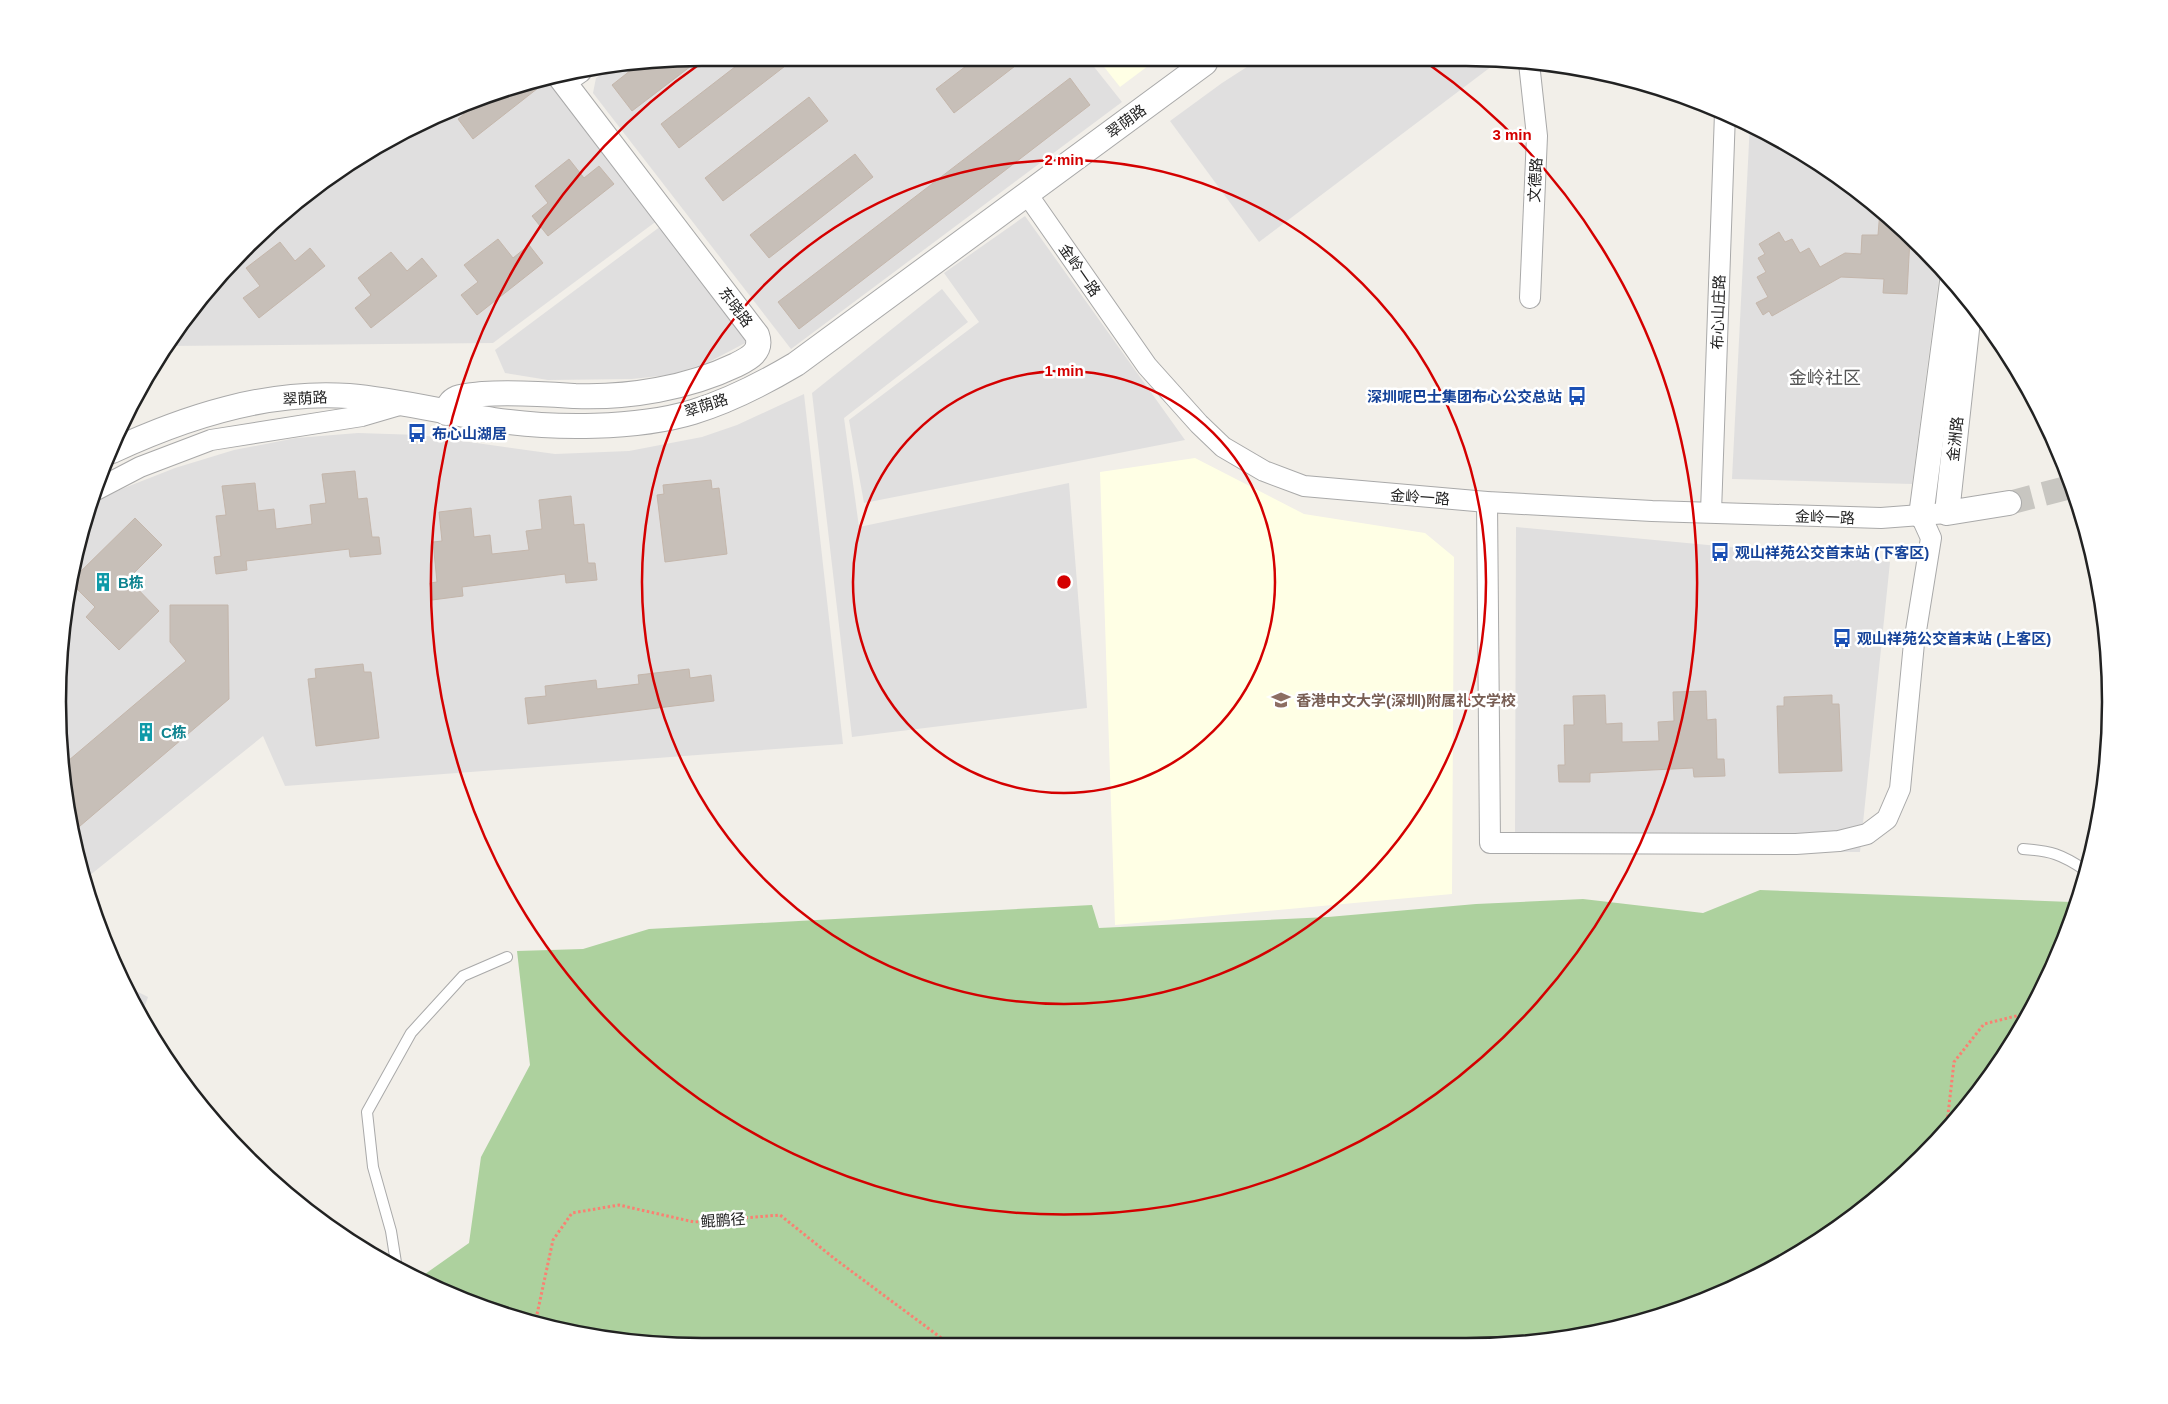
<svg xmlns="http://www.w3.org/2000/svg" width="2168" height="1404" viewBox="0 0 2168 1404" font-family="Helvetica,'Noto Sans SC',sans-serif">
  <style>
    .residential { fill: #e0dfdf }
    .education { fill: #ffffe5 }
    .forest { fill: #add19e }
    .building { fill: #c7bfb8; stroke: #c4b6ab }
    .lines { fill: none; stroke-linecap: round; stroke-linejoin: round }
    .tertiary-tunnel { stroke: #c8c6c1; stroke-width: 24; stroke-dasharray: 24 12; stroke-linecap: butt }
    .service-casing { stroke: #a9a9a9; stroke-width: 12 }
    .minor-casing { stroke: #a9a9a9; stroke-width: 22 }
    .tertiary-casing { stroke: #a9a9a9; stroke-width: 26 }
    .path { stroke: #fa8072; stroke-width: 3; stroke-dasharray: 2.5 2.5; stroke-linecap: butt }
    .service { stroke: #fff; stroke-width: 10 }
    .minor { stroke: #fff; stroke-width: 20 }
    .tertiary { stroke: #fff; stroke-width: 24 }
    .ring { fill: none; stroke: #d40000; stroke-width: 2.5 }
    .labels { text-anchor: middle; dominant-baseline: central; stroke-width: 5; stroke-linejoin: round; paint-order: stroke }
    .street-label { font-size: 15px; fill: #222; stroke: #fff }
    .transit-label { font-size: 15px; font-weight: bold; fill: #164399; stroke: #fff; text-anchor: start }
    .culture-label { font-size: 15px; font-weight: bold; fill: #0d838f; stroke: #fff; text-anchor: start }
    .education-label { font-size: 15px; font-weight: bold; fill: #785e54; stroke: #fff; text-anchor: start }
    .quarter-label { font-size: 18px; fill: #555; stroke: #fff }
    .rim { fill: none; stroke: #222; stroke-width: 2.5 }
    .centre { fill: #d40000; stroke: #fff; stroke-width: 2.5 }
    .ring-label { font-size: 15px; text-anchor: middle; font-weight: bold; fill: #d40000; stroke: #fff; stroke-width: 5; stroke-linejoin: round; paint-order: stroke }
  </style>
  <rect width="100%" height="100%" fill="#f2efe9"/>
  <!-- residential -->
  <g class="residential">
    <path d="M618 63H1091L1122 102 791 349 593 93 596 78Z"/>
    <path d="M1253 63H1496L1259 242 1170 121 1222 83Z"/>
    <path d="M549 79 658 220 493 343 166 346 191 309 277 218 344 166 495 92Z"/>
    <path d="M1750 123 1891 217 1940 270 1912 484 1732 479Z"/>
    <path d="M1025 216 1185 440 864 503 849 420 979 322 944 273Z"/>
    <path d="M661 226 749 341 707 363 669 375 632 379 548 380 505 373 495 350Z"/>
    <path d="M942 289 968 322 844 418 859 527 1069 483 1087 708 852 737 812 393Z"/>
    <path d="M804 394 843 744 285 786 263 736 84 880 79 869 59 744V660L90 505 114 492 175 468 234 450 296 438 358 433 420 435 555 454 629 451 702 437 737 425Z"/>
    <path d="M1516 527 1890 562 1860 852 1515 851Z"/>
    <path d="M128 987 148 997 141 1017Z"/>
  </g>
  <!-- education -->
  <g class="education">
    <path d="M1101 63H1152L1120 87Z"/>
    <path d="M1195 458 1304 514 1425 533 1454 557 1452 894 1115 925 1100 472Z"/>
  </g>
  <!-- forest -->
  <path class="forest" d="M1760 890 2071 902 2077 905 2024 1024 1951 1127 1859 1213 1751 1280 1633 1324 1508 1345 618 1341 455 1297 418 1279 469 1243 481 1157 530 1065 517 951 583 949 649 929 1092 905 1099 928 1328 917 1476 904 1583 899 1703 913Z"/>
  <!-- building -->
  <g class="building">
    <path d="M640 63H695L632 111 612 85Z"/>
    <path d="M740 63H789L679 148 661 124Z"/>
    <path d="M970 63H1019L954 113 936 89Z"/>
    <path d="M1070 78 1090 105 799 329 778 302Z"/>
    <path d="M547 80V81L473 139 458 119 474 106 472 103 495 92Z"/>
    <path d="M809 97 828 121 723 201 705 178Z"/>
    <path d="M855 154 873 177 769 258 750 235Z"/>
    <path d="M569 159 584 178 599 166 614 184 548 236 532 216 548 203 535 186Z"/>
    <path d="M1880 210 1891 217 1910 238 1907 294 1883 293 1884 279 1841 277 1772 316 1769 311 1763 315 1756 303 1768 297 1757 277 1766 272 1758 258 1765 254 1759 244 1779 232 1785 242 1792 239 1800 253 1809 248 1820 267 1845 253 1861 254 1862 235H1878Z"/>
    <path d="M498 239 513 258 529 245 543 263 477 315 461 295 478 282 464 265Z"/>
    <path d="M280 242 295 261 310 248 325 266 259 318 243 298 260 286 246 268Z"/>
    <path d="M391 252 407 271 422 258 437 276 371 328 355 308 371 295 358 278Z"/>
    <path d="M355 471 358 499 367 498 372 537H379L381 554 350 557 349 549 246 561 247 570 216 574 214 557 221 556 216 516 226 515 222 486 255 483 258 511 274 509 276 529 312 524 310 505 326 503 322 474Z"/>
    <path d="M711 480 712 489 719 488 727 554 665 562 657 495 664 494 663 485Z"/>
    <path d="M571 496 574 525 584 524 588 563H595L597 580 566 583 565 574 462 587 463 596 432 600 430 583 437 582 433 542 442 541 439 512 471 508 474 537 490 535 492 554 529 550 526 531 542 529 539 500Z"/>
    <path d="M135 518 162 545 128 579 159 611 119 650 86 617 95 607 74 586 76 576Z"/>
    <path d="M170 605H228L229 699 73 832 62 766 186 661 170 642Z"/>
    <path d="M363 664 364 672H371L379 738 316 746 308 679 316 678 315 669Z"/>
    <path d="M689 669 690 678 711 675 714 701 528 724 525 698 546 696 545 686 596 680 597 689 639 684 638 675Z"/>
    <path d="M1706 691 1707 720 1716 719 1717 759H1724L1725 776 1694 777 1693 768 1590 773V782H1559L1558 765H1565L1564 725H1574L1573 696 1605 695 1606 724 1622 723V742L1659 741 1658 722 1674 721 1673 692Z"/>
    <path d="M1832 695V704H1839L1842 771 1779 773 1777 706H1784V697Z"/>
  </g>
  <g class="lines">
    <!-- tertiary-tunnel -->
    <path class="tertiary-tunnel" d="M2009 503 2070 487"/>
    <!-- service casing -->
    <g class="service-casing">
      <g id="service">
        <path d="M2023 849C2051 851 2061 854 2085 870"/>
        <path d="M397 1269 391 1231 373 1167 367 1112 411 1033 463 976 507 957"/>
      </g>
    </g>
    <!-- minor casing -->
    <g class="minor-casing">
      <g id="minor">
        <path d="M1529 63 1537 136 1530 298"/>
        <path d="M565 83 581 72"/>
        <path d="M1027 194 1147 366 1199 424 1223 447 1264 471 1304 486 1487 502 1652 511 1881 518 1947 513"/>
        <path d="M94 491 140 467 211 440 362 416 403 404"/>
        <path d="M1487 502 1490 843 1796 844 1839 841 1867 834 1887 819 1900 789 1914 643 1931 538 1921 516"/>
        <path d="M1711 512 1725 113"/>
      </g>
    </g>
    <!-- tertiary casing -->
    <g class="tertiary-casing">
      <g id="tertiary">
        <path d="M1970 302 1947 513 2009 503"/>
        <path d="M446 413C448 406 450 401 457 398 465 395 475 395 483 394 514 392 544 394 575 396 629 398 688 388 736 365 748 359 763 352 757 335L560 77"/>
        <path d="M112 451C185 417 267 390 349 396 398 400 446 413 494 420 553 429 637 429 693 412 729 401 764 383 796 364L1205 63"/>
        <path d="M1921 516 1952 282"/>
      </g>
    </g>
    <!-- path -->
    <g class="path">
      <path d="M1946 1132 1954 1062 1984 1024 2020 1015 2038 995"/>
      <path d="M536 1319 553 1240 572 1213 619 1205 694 1222 780 1215 835 1259 948 1343"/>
    </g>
    <!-- service -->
    <use href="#service" class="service"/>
    <!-- minor -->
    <use href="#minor" class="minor"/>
    <!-- tertiary -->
    <use href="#tertiary" class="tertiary"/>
  </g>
  <!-- distance rings -->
  <g class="ring">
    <circle cx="1064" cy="582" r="211"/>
    <circle cx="1064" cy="582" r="422"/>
    <path d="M1427 63A633 633 0 1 1 701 63"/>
  </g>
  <!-- icons -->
  <defs>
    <g id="bus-bare" transform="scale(1.5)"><path d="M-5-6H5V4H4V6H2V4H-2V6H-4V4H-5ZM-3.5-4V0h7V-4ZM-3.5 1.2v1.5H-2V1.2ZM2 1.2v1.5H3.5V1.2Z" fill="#1a4fb4" stroke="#fff" stroke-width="2.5" paint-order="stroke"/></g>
    <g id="building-bare" transform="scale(1.5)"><path d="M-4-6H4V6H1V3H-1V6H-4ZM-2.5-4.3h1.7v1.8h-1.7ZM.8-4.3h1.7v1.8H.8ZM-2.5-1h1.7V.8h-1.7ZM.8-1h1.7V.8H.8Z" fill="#0f9aa8" stroke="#fff" stroke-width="2.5" paint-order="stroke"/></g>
    <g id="school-bare" transform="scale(1.5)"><path d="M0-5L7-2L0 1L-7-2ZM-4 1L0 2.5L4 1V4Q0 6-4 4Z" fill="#8d6e63" stroke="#fff" stroke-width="2.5" paint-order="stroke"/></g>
  </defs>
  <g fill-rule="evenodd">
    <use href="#bus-bare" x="1577" y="396"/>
    <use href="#bus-bare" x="417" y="433"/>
    <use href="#bus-bare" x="1720" y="552"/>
    <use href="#building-bare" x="103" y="582"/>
    <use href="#bus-bare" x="1842" y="638"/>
    <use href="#school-bare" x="1281" y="700"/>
    <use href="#building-bare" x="146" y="732"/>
  </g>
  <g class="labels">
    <!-- street labels -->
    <g class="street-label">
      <text transform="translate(1126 121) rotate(-36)">翠荫路</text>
      <text transform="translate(1535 180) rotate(-87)">文德路</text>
      <text transform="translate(1080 270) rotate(55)">金岭一路</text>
      <text transform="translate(736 307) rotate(53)">东晓路</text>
      <text transform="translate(1718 312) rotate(-88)">布心山庄路</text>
      <text transform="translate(305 398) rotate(-3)">翠荫路</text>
      <text transform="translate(706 405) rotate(-18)">翠荫路</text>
      <text transform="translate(1955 439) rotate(-84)">金洲路</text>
      <text transform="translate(1420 497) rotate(4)">金岭一路</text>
      <text transform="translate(1825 517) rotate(2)">金岭一路</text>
      <text transform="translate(723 1220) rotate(-4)">鲲鹏径</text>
    </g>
    <!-- transit labels -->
    <g class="transit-label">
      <text x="1562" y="396" text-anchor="end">深圳呢巴士集团布心公交总站</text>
      <text x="432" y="433">布心山湖居</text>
      <text x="1735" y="552">观山祥苑公交首末站 (下客区)</text>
      <text x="1857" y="638">观山祥苑公交首末站 (上客区)</text>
    </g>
    <!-- culture labels -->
    <g class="culture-label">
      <text x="118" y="582">B栋</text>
      <text x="161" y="732">C栋</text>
    </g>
    <!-- education labels -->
    <g class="education-label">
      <text x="1296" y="700">香港中文大学(深圳)附属礼文学校</text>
    </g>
    <!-- quarter labels -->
    <g class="quarter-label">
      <text x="1825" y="378">金岭社区</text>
    </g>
  </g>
  <!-- crop -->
  <path d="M0 0H2168V1404H0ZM702 66H1466A636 636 0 0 1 2102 702V702A636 636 0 0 1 1466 1338H702A636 636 0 0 1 66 702V702A636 636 0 0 1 702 66Z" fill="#fff" fill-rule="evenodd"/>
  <path class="rim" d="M702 66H1466A636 636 0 0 1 2102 702V702A636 636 0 0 1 1466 1338H702A636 636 0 0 1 66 702V702A636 636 0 0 1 702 66Z"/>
  <circle cx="1064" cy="582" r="8" class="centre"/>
  <g class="ring-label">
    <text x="1512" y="140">3 min</text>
    <text x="1064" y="165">2 min</text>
    <text x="1064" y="376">1 min</text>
  </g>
</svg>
